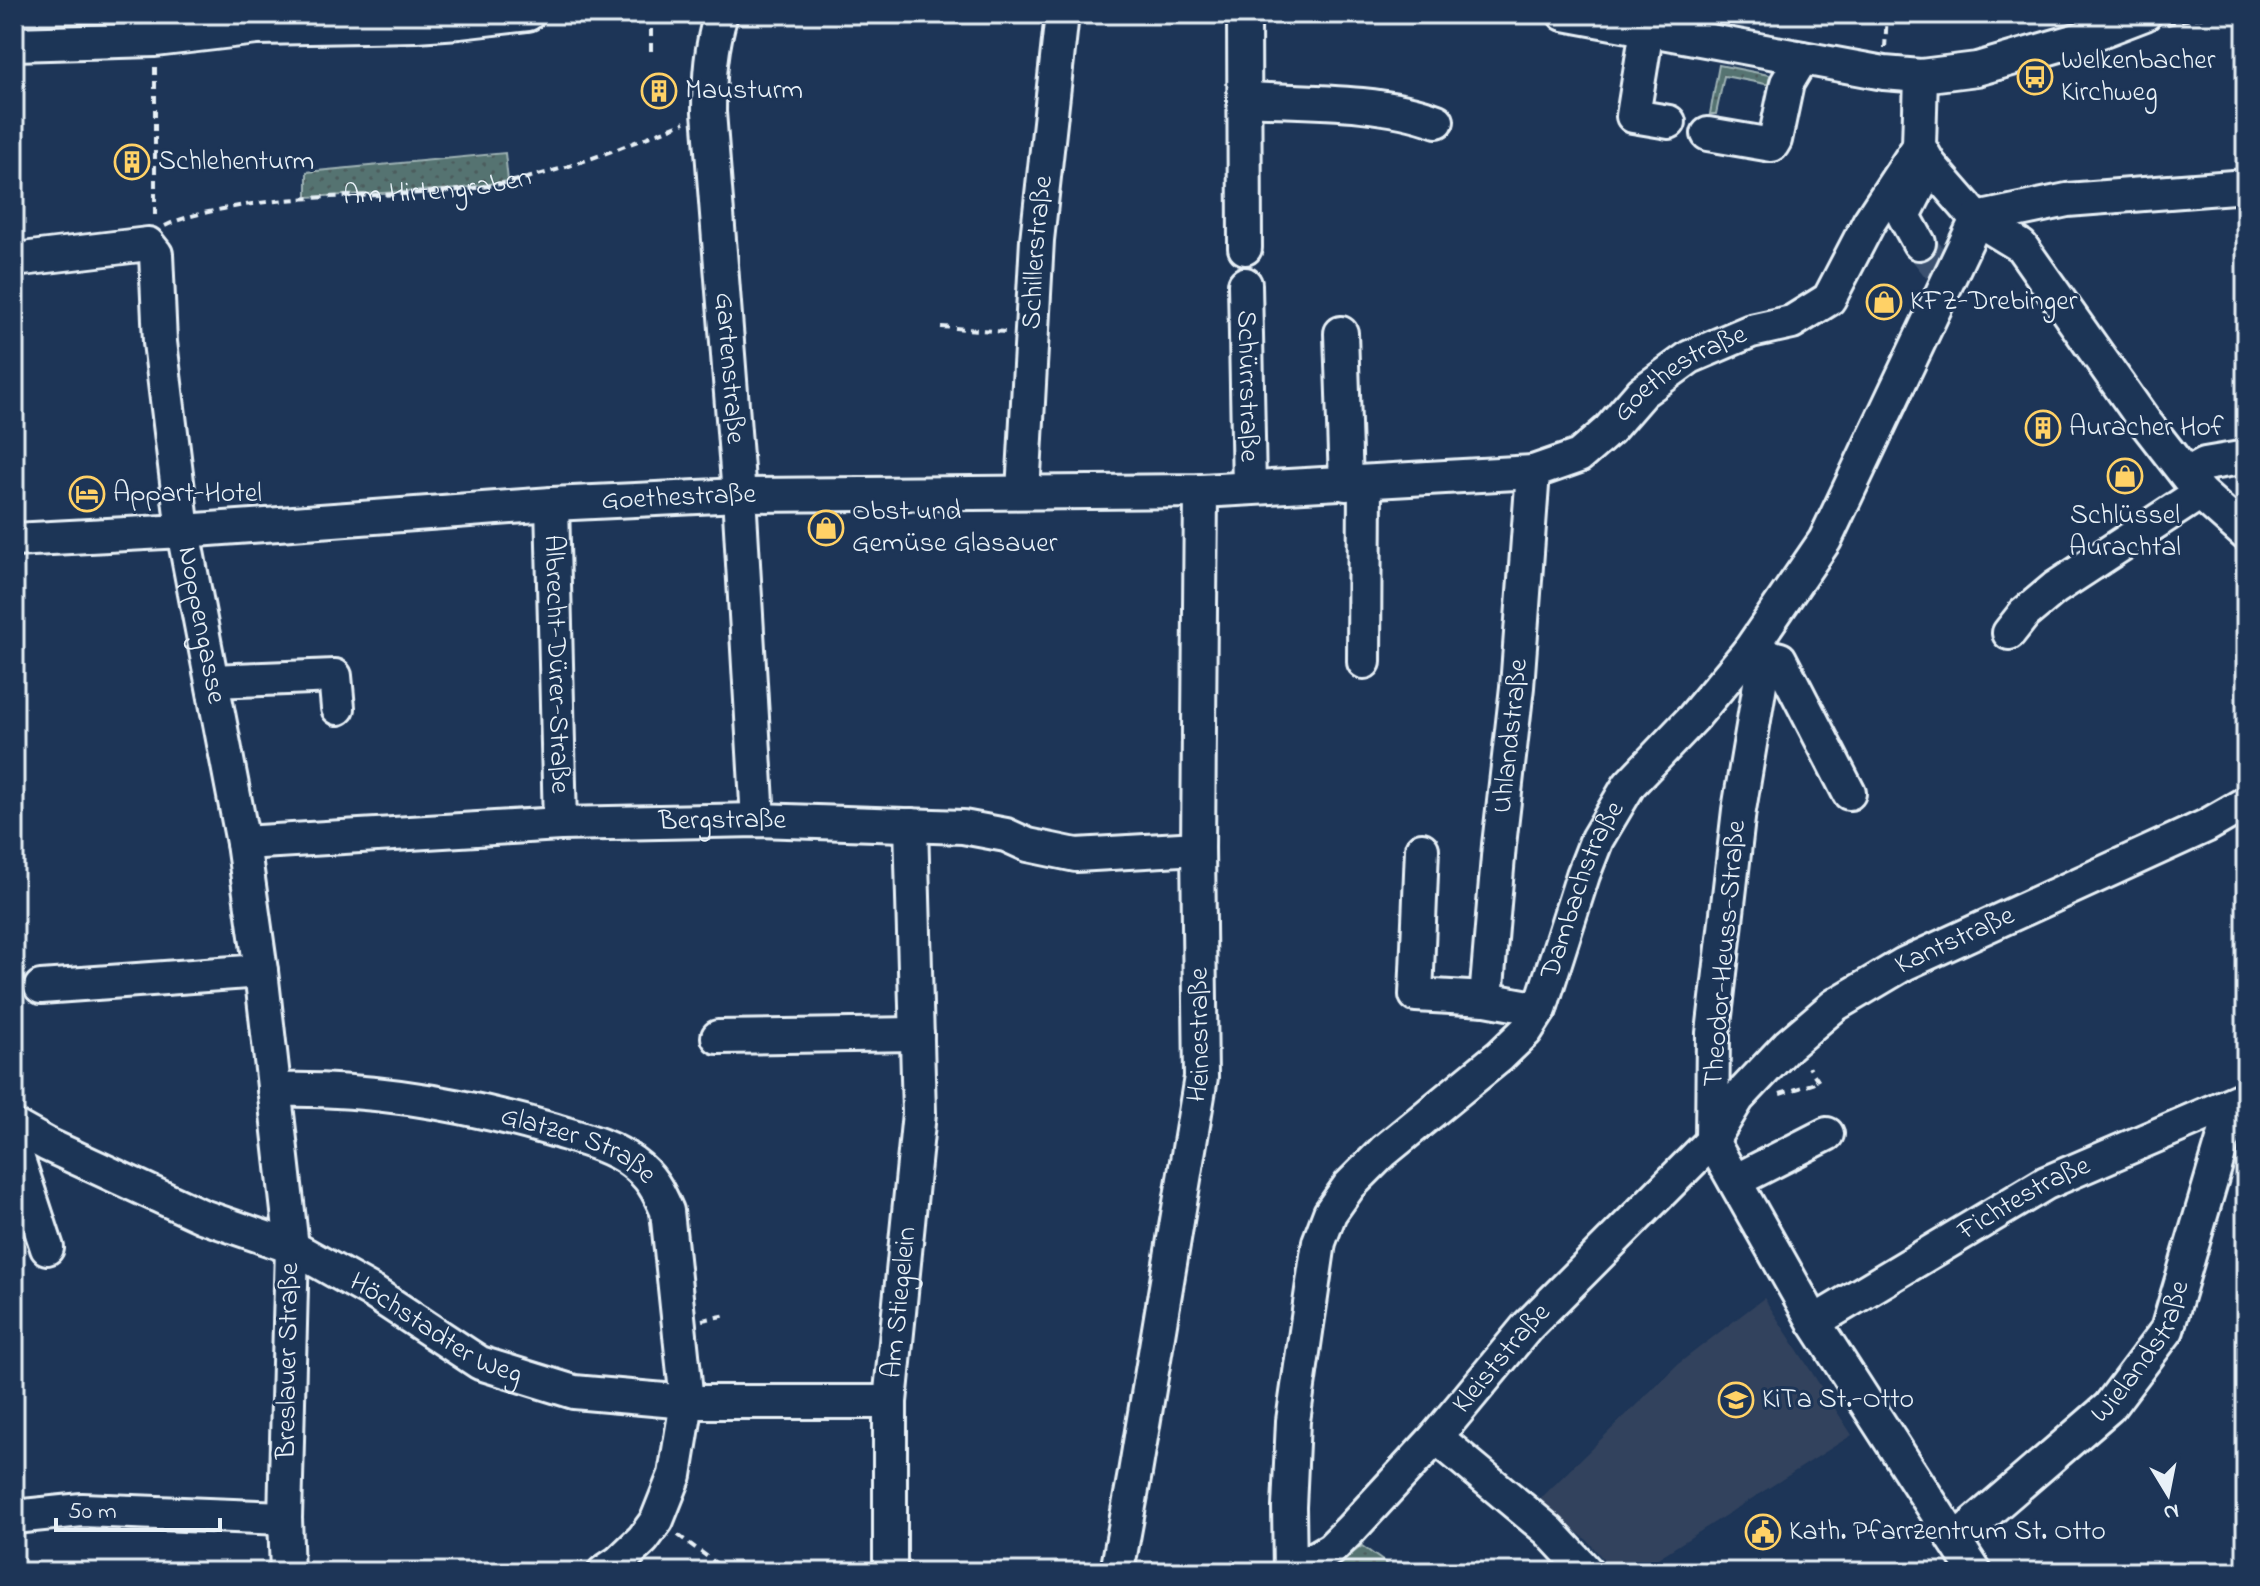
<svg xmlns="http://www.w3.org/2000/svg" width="2260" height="1586" viewBox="0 0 2260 1586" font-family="'Indie Flower',sans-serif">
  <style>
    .built { fill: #32425d }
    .grass { fill: url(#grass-dots); stroke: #9eb2b4; stroke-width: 2 }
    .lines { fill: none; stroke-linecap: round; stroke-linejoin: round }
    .minor-tunnel { stroke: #3b516f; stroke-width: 32; stroke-dasharray: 32 16; stroke-linecap: butt }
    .minor-casing { stroke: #e8f1f8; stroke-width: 38 }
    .path { stroke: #e8f1f8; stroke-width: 4; stroke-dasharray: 8 6; stroke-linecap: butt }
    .minor { stroke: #1d3557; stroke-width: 32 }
    .labels { text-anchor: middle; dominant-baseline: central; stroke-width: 6; stroke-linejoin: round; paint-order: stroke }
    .poi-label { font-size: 28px; fill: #e8f1f8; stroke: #1d3557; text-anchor: start }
    .street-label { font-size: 28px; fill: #e8f1f8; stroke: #1d3557 }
  </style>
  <defs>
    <pattern id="grass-dots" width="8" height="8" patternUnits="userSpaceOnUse" patternTransform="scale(2)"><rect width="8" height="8" fill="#547371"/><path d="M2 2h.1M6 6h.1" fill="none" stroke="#4c5b5c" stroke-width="1.8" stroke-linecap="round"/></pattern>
  </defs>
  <rect width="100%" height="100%" fill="#1d3557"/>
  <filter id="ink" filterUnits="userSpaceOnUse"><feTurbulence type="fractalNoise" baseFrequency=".0125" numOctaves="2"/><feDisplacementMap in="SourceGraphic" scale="16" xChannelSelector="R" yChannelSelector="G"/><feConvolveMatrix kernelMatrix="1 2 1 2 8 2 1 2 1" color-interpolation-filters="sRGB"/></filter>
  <g filter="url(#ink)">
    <!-- built -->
    <path class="built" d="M1764 1298 1852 1435 1636 1572H1614L1587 1540 1538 1501 1678 1364Z"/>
    <!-- grass -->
    <g class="grass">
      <path d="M1719 65 1779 77 1776 86 1724 76 1716 114H1710Z"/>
      <path d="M505 153 508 181 457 189 307 197V172Z"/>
      <path d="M1362 1546 1398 1572H1328Z"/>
    </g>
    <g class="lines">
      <!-- minor-tunnel -->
      <path class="minor-tunnel" d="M1919 243 1941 271"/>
      <!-- minor casing -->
      <g class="minor-casing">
        <g id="minor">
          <path id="s2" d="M721 14C711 47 709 77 709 112L739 495 758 820"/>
          <path d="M1244 14 1245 248"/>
          <path d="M1564 14 1884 73 1921 76 1977 69 2080 39 2145 14"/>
          <path d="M1647 29 1633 116 1669 122"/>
          <path d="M14 44 155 40 257 28 416 25 459 22 528 14"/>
          <path d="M1921 76 1919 146 1930 165 1977 219 2021 246 2145 422 2200 493 2246 534"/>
          <path d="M1244 99C1303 102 1382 100 1437 121"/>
          <path d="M1708 134 1772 145 1775 140 1787 83 1802 58"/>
          <path d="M1977 219 2067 200 2246 186"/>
          <path d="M1919 243 1904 216 1930 165"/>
          <path id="s3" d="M14 260 148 244 156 254 160 342 183 531 243 843 261 971 292 1247 285 1518 287 1572"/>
          <path id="s4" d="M1245 284 1249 488"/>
          <path d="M1341 333 1346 484"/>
          <path d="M2187 474 2205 464 2246 457"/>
          <path id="s5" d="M1023 492 1037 240 1062 14"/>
          <path id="s6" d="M552 504 560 824"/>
          <path id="s7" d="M14 540 183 531 552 504 739 495 1201 491 1533 472 1579 456 1609 430 1642 392 1690 357 1751 331 1792 322 1829 299 1869 222 1919 146"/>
          <path d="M2009 633 2024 614 2055 588 2200 493"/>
          <path d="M1749 651 1761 678 1739 810 1713 1033 1712 1141 1814 1322 1975 1572"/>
          <path d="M1749 651 1780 659 1849 793"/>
          <path d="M1364 662 1365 482"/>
          <path d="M213 681 335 676 338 708"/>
          <path id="s8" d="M243 843 560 824 758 820 963 827 1006 835 1028 845 1076 855 1198 848"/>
          <path d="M1422 849 1416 995 1486 999 1540 1009"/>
          <path d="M41 987 261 971"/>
          <path id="s9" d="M1486 999 1499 845 1517 687 1533 472"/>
          <path d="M718 1037 917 1034"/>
          <path id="s10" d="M274 1090C370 1087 461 1103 553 1130 579 1138 610 1145 632 1162 651 1176 658 1190 667 1211L687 1402 675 1475 657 1520 643 1539 619 1562 604 1572"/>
          <path id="s11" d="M14 1126 48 1145 202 1216 292 1247 374 1293 480 1363 574 1392 687 1402H890"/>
          <path d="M14 1147 47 1248"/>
          <path d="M1735 1181 1827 1134"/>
          <path id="s12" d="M1814 1322 2046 1183 2246 1097"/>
          <path d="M1436 1437 1549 1531 1587 1572"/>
          <path d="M14 1517 82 1510 285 1518"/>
          <path id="s13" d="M1955 1540 2109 1407 2167 1330 2234 1103"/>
          <path id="s14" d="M890 1572V1402L919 1113 911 825"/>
          <path id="s15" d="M1117 1572 1135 1473 1201 1077 1198 848 1201 491"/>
          <path id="s16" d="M1290 1572 1289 1507 1293 1421 1319 1242 1330 1213 1349 1186 1384 1151 1500 1056 1526 1031 1540 1009 1583 875 1597 839 1629 785 1693 718 1749 651 1825 540 1977 219"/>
          <path id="s17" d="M1291 1572 1331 1549 1351 1529 1436 1437 1527 1327 1712 1141 1738 1098 1788 1045 1835 1005 1904 964 2206 826 2246 803"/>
        </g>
      </g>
      <!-- path -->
      <g class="path">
        <path d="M2167 24 2216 14"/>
        <path d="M1885 48 1887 14"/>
        <path d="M651 51V14"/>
        <path d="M155 67V218"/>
        <path id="s1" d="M165 226C183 217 203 213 223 209 301 193 380 198 459 190 539 182 611 152 685 122"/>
        <path d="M941 327 1006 332"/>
        <path d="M1780 1094 1819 1082 1809 1067"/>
        <path d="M702 1320 727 1315"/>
        <path d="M678 1535 728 1572"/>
      </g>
      <!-- minor -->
      <use href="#minor" class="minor"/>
    </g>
  </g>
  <!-- icons -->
  <defs>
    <g id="bus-ring" transform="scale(1.8)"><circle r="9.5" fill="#1d3557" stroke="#ffd166" stroke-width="1.5"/><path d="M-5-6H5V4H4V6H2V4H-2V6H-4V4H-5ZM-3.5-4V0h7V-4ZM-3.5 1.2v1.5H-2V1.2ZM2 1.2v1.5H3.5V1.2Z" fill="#ffd166"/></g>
    <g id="building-ring" transform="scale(1.8)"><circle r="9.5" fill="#1d3557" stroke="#ffd166" stroke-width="1.5"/><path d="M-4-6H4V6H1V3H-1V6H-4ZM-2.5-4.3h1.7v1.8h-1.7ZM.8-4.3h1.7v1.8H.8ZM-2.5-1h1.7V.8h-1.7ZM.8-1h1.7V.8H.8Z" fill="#ffd166"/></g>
    <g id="shop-ring" transform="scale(1.8)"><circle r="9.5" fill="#1d3557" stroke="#ffd166" stroke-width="1.5"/><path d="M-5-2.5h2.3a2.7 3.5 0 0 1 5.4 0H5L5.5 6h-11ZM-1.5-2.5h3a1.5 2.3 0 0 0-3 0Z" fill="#ffd166"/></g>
    <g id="hotel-ring" transform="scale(1.8)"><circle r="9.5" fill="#1d3557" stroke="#ffd166" stroke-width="1.5"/><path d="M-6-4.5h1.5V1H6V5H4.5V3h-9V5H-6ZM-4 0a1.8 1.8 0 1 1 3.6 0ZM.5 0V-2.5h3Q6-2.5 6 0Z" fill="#ffd166"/></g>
    <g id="school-ring" transform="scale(1.8)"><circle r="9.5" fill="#1d3557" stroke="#ffd166" stroke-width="1.5"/><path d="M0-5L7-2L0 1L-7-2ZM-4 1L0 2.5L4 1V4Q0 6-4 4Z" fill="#ffd166"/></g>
    <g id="civic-ring" transform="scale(1.8)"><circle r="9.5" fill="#1d3557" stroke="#ffd166" stroke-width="1.5"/><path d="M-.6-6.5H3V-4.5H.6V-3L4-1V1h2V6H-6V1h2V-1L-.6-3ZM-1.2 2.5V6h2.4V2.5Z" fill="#ffd166"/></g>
  </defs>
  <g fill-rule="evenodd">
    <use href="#bus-ring" x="2035" y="77"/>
    <use href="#building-ring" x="659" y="91"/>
    <use href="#building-ring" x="132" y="162"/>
    <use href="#shop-ring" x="1884" y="302"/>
    <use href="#building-ring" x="2043" y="428"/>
    <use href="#shop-ring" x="2125" y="476"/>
    <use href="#hotel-ring" x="87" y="494"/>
    <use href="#shop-ring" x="826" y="528"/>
    <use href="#school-ring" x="1736" y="1400"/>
    <use href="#civic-ring" x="1763" y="1532"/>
  </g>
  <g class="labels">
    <!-- poi labels -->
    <g class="poi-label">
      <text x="2061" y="61">Welkenbacher<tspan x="2061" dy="32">Kirchweg</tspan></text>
      <text x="685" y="91">Mausturm</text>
      <text x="158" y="162">Schlehenturm</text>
      <text x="1910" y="302">KFZ-Drebinger</text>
      <text x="2069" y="428">Auracher Hof</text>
      <text x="113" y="494">Appart-Hotel</text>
      <text x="852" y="512">Obst und<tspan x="852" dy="32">Gemüse Glasauer</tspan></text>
      <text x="2125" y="516" text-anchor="middle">Schlüssel<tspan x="2125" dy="32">Aurachtal</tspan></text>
      <text x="1762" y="1400">KiTa St.-Otto</text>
      <text x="1789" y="1532">Kath. Pfarrzentrum St. Otto</text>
    </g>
    <!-- street labels -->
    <g class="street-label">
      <text stroke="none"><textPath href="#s1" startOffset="276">Am Hirtengraben</textPath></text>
      <text stroke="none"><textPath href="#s5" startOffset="240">Schillerstraße</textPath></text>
      <text stroke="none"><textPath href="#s2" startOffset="356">Gartenstraße</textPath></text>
      <text stroke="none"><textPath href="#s7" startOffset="1702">Goethestraße</textPath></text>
      <text stroke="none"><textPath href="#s4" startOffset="102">Schürrstraße</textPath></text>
      <text stroke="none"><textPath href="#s7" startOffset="666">Goethestraße</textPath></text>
      <text stroke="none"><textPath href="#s3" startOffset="522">Noppengasse</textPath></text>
      <text stroke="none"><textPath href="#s6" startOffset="160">Albrecht-Dürer-Straße</textPath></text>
      <text stroke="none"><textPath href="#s9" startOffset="264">Uhlandstraße</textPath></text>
      <text stroke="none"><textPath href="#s8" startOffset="480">Bergstraße</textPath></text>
      <text stroke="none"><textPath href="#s16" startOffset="784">Dambachstraße</textPath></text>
      <text stroke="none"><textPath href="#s17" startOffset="926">Kantstraße</textPath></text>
      <text transform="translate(1726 954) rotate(-85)">Theodor-Heuss-Straße</text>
      <text stroke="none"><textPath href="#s15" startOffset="544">Heinestraße</textPath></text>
      <text stroke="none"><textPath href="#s10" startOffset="312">Glatzer Straße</textPath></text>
      <text stroke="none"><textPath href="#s12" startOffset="244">Fichtestraße</textPath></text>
      <text stroke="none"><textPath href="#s14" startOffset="270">Am Stiegelein</textPath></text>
      <text stroke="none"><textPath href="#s11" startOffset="470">Höchstadter Weg</textPath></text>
      <text stroke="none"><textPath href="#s13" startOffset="268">Wielandstraße</textPath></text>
      <text stroke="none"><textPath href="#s17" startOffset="302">Kleiststraße</textPath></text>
      <text transform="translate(289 1361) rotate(-89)">Breslauer Straße</text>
    </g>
  </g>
  <!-- margin -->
  <rect width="2260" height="1586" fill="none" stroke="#1d3557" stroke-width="48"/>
  <rect x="24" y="24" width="2212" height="1538" fill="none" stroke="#e8f1f8" stroke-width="3" filter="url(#ink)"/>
  <!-- north arrow -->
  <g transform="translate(2168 1494) rotate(170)" stroke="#1d3557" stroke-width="6" paint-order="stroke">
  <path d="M0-6L14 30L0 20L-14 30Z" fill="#e8f1f8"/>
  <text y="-12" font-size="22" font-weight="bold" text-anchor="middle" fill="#e8f1f8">N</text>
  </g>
  <!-- scale -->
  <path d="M56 1518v12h164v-12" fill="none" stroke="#e8f1f8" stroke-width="4"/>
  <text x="68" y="1518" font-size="24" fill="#e8f1f8" stroke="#1d3557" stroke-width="6" paint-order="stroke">50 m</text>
</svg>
